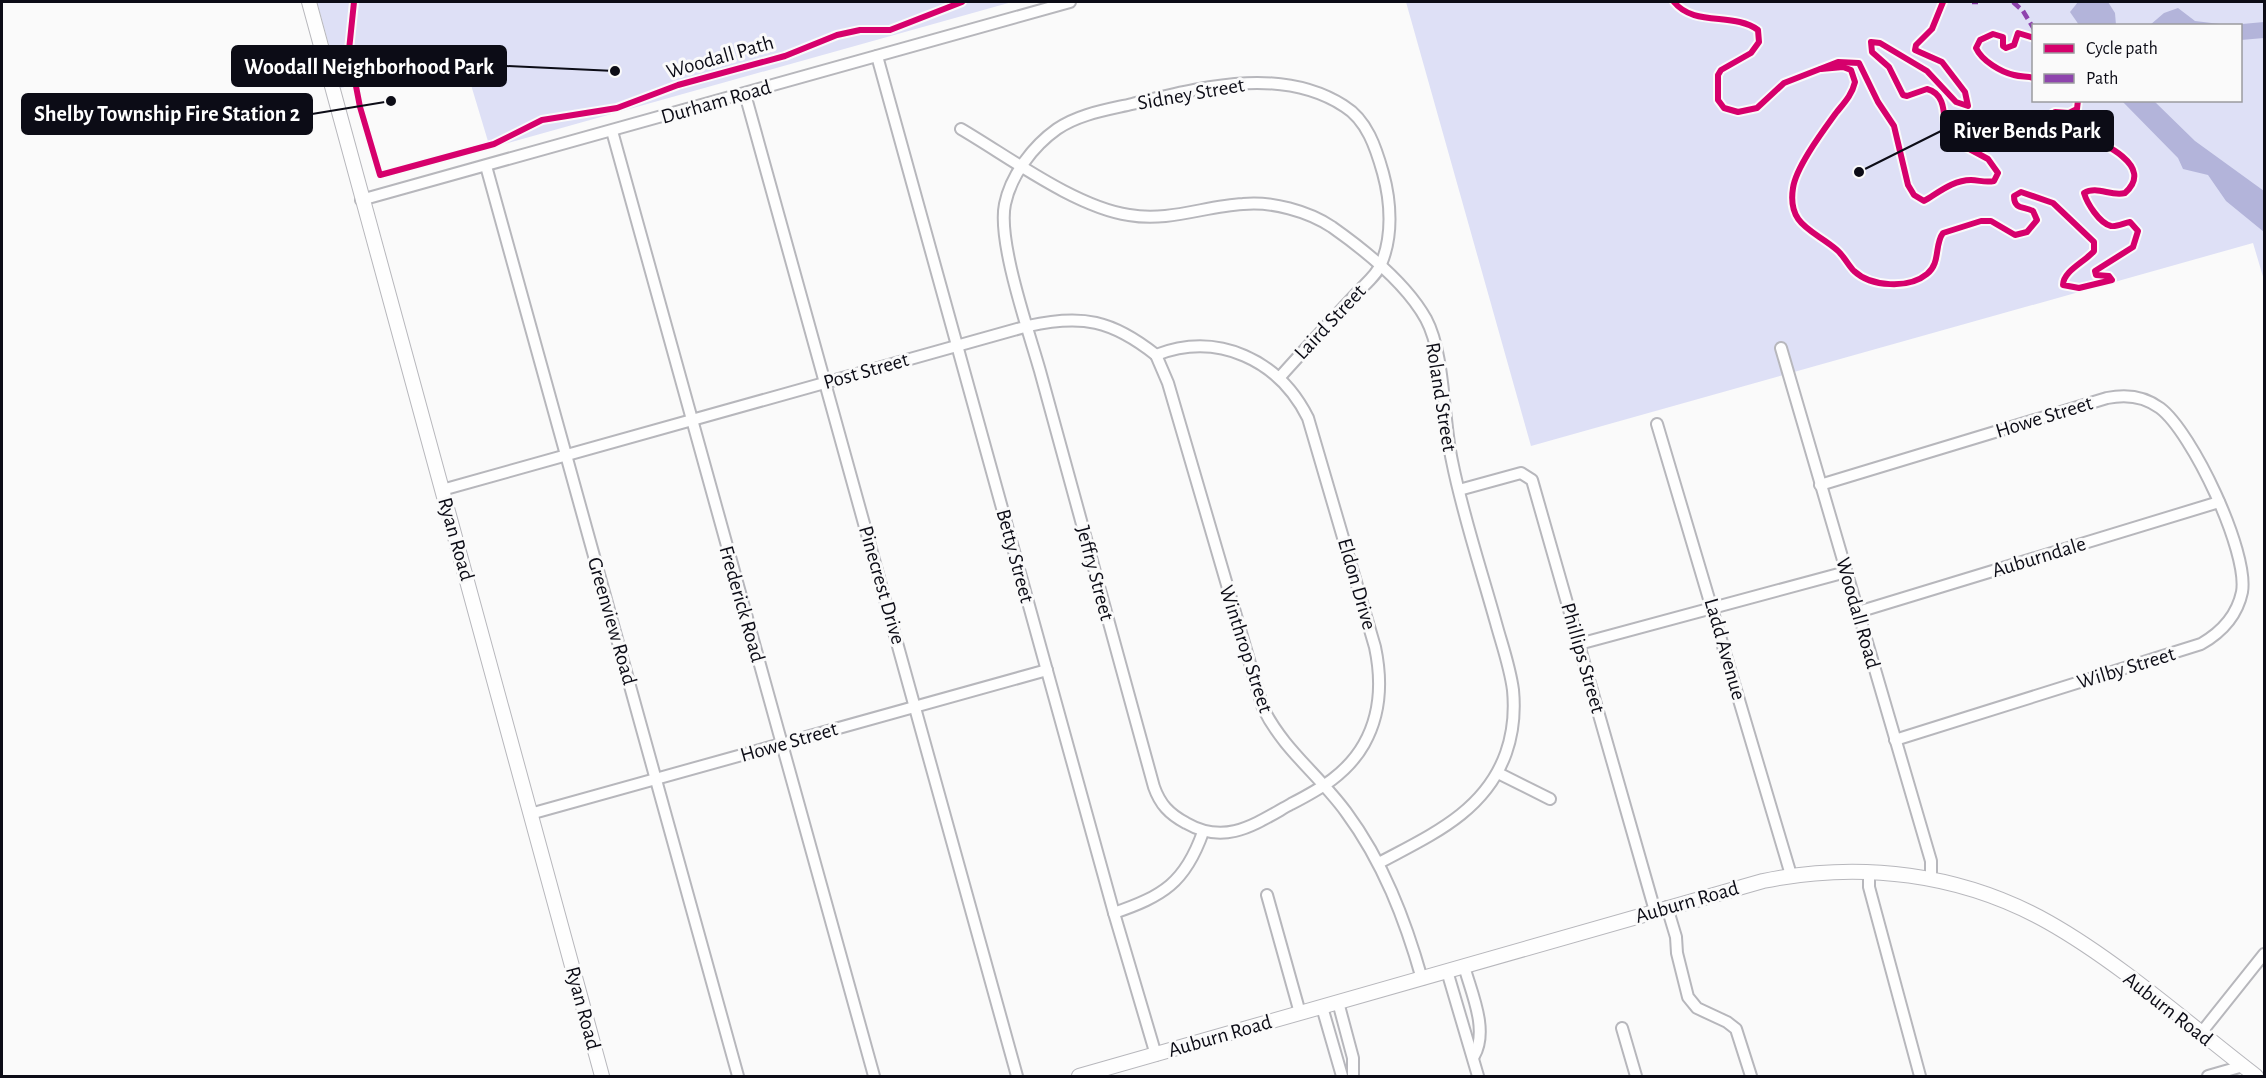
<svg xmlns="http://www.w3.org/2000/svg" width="2266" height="1078" viewBox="0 0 2266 1078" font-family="'Alegreya Sans',sans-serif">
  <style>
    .green { fill: #dee0f6; fill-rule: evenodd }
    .water { fill: #b3b4da }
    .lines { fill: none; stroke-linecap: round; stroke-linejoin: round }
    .street-casing { stroke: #b7b7bc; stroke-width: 14 }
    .secondary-casing { stroke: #b7b7bc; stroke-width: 16 }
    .street { stroke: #fefefe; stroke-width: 10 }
    .secondary { stroke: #fefefe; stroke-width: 14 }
    .quiet { stroke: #8e44ad; stroke-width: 4.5; stroke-dasharray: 9 4.5; stroke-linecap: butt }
    .cycleway-casing { stroke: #fafafa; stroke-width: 10 }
    .cycleway { stroke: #d6006c; stroke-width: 6 }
    .labels { text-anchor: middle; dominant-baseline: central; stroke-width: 6; stroke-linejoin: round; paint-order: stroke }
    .street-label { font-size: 21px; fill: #0c0c16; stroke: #fafafa }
    .leader { fill: none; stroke: #0c0c16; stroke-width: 2 }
    .callout-dot { fill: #0c0c16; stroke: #fafafa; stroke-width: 2 }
    .callout { fill: #0c0c16; stroke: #0c0c16; stroke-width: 2 }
    .callout-label { font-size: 22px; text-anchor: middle; font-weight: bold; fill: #fff }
  </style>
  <rect width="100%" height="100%" fill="#fafafa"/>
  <!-- green -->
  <g class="green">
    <path d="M317 2H1012L490 148 462 55 341 88Z"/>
    <path d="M1406 2H2264V280L2253 243 1531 446ZM2034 26H2240V100H2034Z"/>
  </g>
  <!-- water -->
  <g class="water">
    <path d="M2078 2H2108L2115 13 2116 25H2079L2070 12Z"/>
    <path d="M2178 8 2195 21 2228 25H2150L2164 13Z"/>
    <path d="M2264 22V38L2241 40 2240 26 2231 25Z"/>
    <path d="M2122 101H2154L2195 141 2264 191V232L2226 201 2208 175 2183 169 2178 158Z"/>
  </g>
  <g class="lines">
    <!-- street casing -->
    <g class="street-casing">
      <g id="street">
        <path d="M877 56 1114 913 1156 1055"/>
        <path d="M745 94 1017 1076"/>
        <path d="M961 129C1009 157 1075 207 1129 215 1169 222 1205 206 1243 204 1271 201 1308 211 1332 227 1366 251 1406 283 1426 319 1445 354 1443 421 1452 461 1463 516 1481 569 1496 623 1502 645 1510 667 1513 690 1515 711 1513 733 1506 753 1485 812 1431 835 1379 863"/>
        <path d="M612 131 874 1076"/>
        <path d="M486 166 738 1076"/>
        <path d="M361 200 1070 2"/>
        <path d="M1781 348 1931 861V878"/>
        <path d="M1156 355 1168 383 1263 708C1283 749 1319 775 1346 812 1383 862 1405 919 1422 979"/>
        <path d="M1657 424 1791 875"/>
        <path d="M1820 485 2107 398C2126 394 2144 396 2160 408 2192 432 2249 552 2242 592 2237 616 2222 632 2201 644L1895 740"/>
        <path d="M442 490 1028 326C1082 314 1112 320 1156 355 1218 331 1279 360 1308 418L1375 647C1382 680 1381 714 1364 744 1347 774 1320 789 1291 804 1255 824 1226 846 1186 823 1169 814 1160 804 1154 787 1116 648 1078 510 1040 371 1029 332 997 241 1005 204 1011 175 1033 146 1057 129 1079 114 1106 110 1132 104 1200 88 1280 65 1344 106 1367 120 1376 148 1383 173 1391 202 1393 236 1381 264 1377 275 1364 285 1356 294 1330 322 1305 349 1280 377"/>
        <path d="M1459 490 1521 473 1532 480 1655 911"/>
        <path d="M1858 612 2219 502"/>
        <path d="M1579 644 1846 572"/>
        <path d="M1498 773 1550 799"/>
        <path d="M530 814 1047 670"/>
        <path d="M1869 872V887L1920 1076"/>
        <path d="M1267 895 1300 1013"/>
        <path d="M1667 907 1676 937 1677 953 1688 997 1697 1008 1727 1022 1736 1029 1751 1076"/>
        <path d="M1114 913C1163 896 1185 883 1203 832"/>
        <path d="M1464 966C1471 992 1489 1030 1474 1056"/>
        <path d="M1447 971 1478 1076"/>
        <path d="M1338 1002 1353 1058V1076"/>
        <path d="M1322 1007 1342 1076"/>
        <path d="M1622 1028 1636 1076"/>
        <path d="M2201 1033 2264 954"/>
        <path d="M2208 1076 2243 1066"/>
      </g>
    </g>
    <!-- secondary casing -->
    <g class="secondary-casing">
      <g id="secondary">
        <path d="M309 2 602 1076"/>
        <path d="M1079 1076 1763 881C1860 861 1961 873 2048 922 2119 962 2191 1026 2256 1076"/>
      </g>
    </g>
    <!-- street -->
    <use href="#street" class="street"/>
    <!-- secondary -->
    <use href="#secondary" class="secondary"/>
    <!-- quiet -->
    <g class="quiet">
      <path d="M1972 2H1978"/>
      <path d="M2013 2 2023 11 2034 29"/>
    </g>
    <!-- cycleway casing -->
    <g class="cycleway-casing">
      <g id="cycleway">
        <path d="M354 2 349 50 360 107 380 175 494 144 542 120 617 108 678 85 785 56 837 35 860 30H890L962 2"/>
        <path d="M1674 2C1694 27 1734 12 1758 30L1759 42 1751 53 1721 70 1718 75V100L1724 108 1738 112 1757 108 1784 83 1838 62 1859 63 1878 102 1894 126 1908 185 1914 195 1924 201C1938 193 1953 180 1971 180 1979 180 1985 183 1994 181L1998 173 1988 159 1947 137C1942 120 1949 95 1927 89L1907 96 1903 95 1889 67 1872 52 1871 42 1880 43 1927 71 1956 102 1968 106 1965 92 1942 62 1915 50 1916 45 1932 29 1943 2"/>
        <path d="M2034 38 2018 33 2014 45 2006 48 2003 46V37L1993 34 1980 40 1976 48C1982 61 2001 72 2014 75 2021 77 2027 76 2034 78"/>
        <path d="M1821 69 1843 67 1851 70 1855 82C1852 95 1844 103 1836 113 1823 131 1796 167 1793 188 1787 226 1814 230 1837 250 1844 256 1848 265 1854 271 1871 287 1909 289 1927 274 1941 263 1934 245 1943 233L1981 221H1991L2015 235 2027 232 2037 220 2033 211C2024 206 2014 210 2014 196L2021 192 2053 203 2094 242V251C2085 262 2063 271 2063 285L2079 288 2112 280 2109 276 2096 275 2095 271 2133 247 2138 231 2130 222C2124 223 2117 227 2111 226 2099 223 2087 203 2084 193 2097 185 2111 197 2125 193 2164 158 2069 131 2052 119V114L2055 112 2069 113 2077 109 2078 100"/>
      </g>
    </g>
    <!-- cycleway -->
    <use href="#cycleway" class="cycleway"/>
  </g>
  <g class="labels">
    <!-- street labels -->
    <g class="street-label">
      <text transform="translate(720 57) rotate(-16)">Woodall Path</text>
      <text transform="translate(1191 94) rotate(-10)">Sidney Street</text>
      <text transform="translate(716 102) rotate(-16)">Durham Road</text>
      <text transform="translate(1330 322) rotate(-47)">Laird Street</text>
      <text transform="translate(866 371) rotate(-16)">Post Street</text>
      <text transform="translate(1441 397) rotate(81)">Roland Street</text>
      <text transform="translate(2044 417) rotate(-17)">Howe Street</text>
      <text transform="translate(456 539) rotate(74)">Ryan Road</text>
      <text transform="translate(1015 556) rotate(75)">Betty Street</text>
      <text transform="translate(2039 557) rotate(-17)">Auburndale</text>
      <text transform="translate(1095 573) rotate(75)">Jeffry Street</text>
      <text transform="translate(1357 584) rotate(74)">Eldon Drive</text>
      <text transform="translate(882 585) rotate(74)">Pinecrest Drive</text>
      <text transform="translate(742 604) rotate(74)">Frederick Road</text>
      <text transform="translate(1858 613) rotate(74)">Woodall Road</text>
      <text transform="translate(612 621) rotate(74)">Greenview Road</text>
      <text transform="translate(1246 649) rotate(72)">Winthrop Street</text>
      <text transform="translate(1725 649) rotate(74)">Ladd Avenue</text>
      <text transform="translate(1583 658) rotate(74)">Phillips Street</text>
      <text transform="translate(2126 668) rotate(-17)">Wilby Street</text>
      <text transform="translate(789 742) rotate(-16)">Howe Street</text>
      <text transform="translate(1687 902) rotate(-16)">Auburn Road</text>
      <text transform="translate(583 1008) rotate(75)">Ryan Road</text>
      <text transform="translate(2168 1009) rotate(38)">Auburn Road</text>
      <text transform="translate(1220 1036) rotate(-16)">Auburn Road</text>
    </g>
  </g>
  <!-- callouts -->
  <path class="leader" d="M615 71L506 66M391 101L312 114M1859 172L1941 131"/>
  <g class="callout-dot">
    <circle cx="615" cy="71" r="6"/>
    <circle cx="391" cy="101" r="6"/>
    <circle cx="1859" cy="172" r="6"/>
  </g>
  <g class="callout">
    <rect x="232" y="46" width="274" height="40" rx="6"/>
    <rect x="22" y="94" width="290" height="40" rx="6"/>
    <rect x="1941" y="111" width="172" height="40" rx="6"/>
  </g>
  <g class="callout-label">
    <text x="369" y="74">Woodall Neighborhood Park</text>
    <text x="167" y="121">Shelby Township Fire Station 2</text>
    <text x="2027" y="138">River Bends Park</text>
  </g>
  <!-- border -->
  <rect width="2266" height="1078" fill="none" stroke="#0c0c16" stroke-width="6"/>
  <!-- legend -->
  <rect x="2032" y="24" width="210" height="78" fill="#fafafa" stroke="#9b9b9f" stroke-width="1.5"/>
  <rect x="2044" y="44" width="30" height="9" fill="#d6006c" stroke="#9b9b9f" stroke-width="1.5"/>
  <text x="2086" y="54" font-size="18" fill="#0c0c16">Cycle path</text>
  <rect x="2044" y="74" width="30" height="9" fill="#8e44ad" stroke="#9b9b9f" stroke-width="1.5"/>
  <text x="2086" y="84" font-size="18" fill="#0c0c16">Path</text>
</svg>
